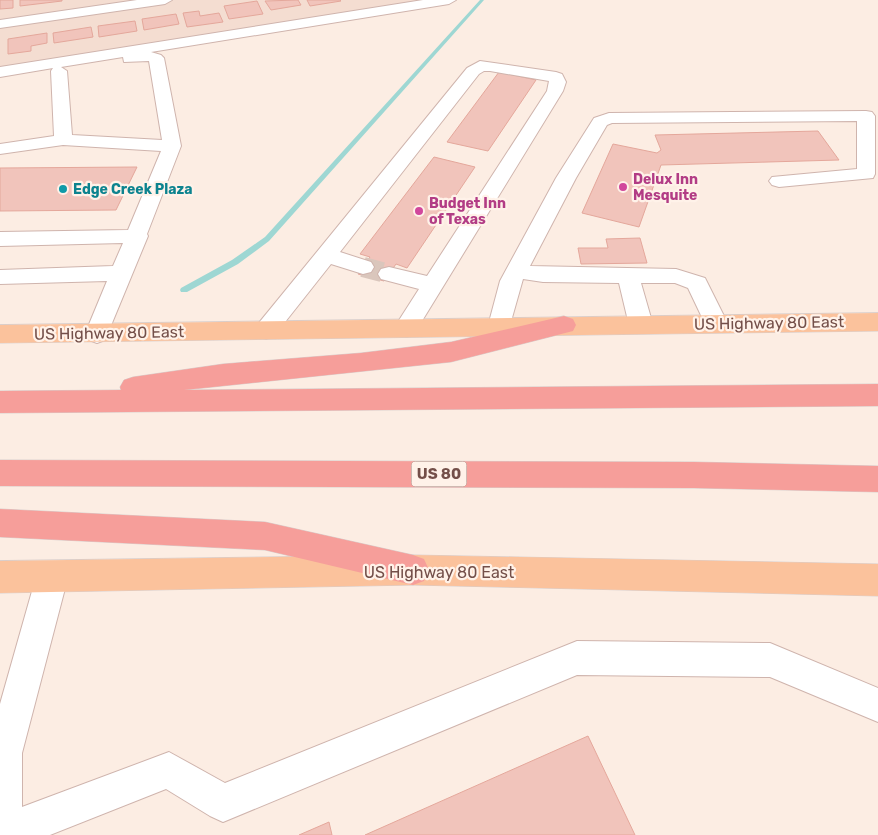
<svg xmlns="http://www.w3.org/2000/svg" width="878" height="835" viewBox="0 0 878 835" font-family="Rubik,sans-serif">
  <style>
    .residential { fill: #f4ddd1 }
    .lines { fill: none; stroke-linecap: round; stroke-linejoin: round }
    .stream { fill: #9ed7d3; fill-rule: evenodd }
    .building { fill: #f1c4bb; stroke: #e4a79b }
    .minor-tunnel { stroke: #dac6bc; stroke-width: 20; stroke-dasharray: 20 10; stroke-linecap: butt }
    .minor-casing { stroke: #cfb4ad; stroke-width: 2 }
    .major-casing { stroke: #d8cecc; stroke-width: 1 }
    .highway-casing { stroke: #d8cecc; stroke-width: 1 }
    .minor { fill: #fff; fill-rule: evenodd }
    .major { fill: #fbc29c; fill-rule: evenodd }
    .highway { fill: #f69e9a; fill-rule: evenodd }
    .hotel-dot { fill: #d1479c; stroke: #fff2e9; stroke-width: 2 }
    .culture-dot { fill: #0f9aa8; stroke: #fff2e9; stroke-width: 2 }
    .labels { text-anchor: middle; dominant-baseline: central; stroke-width: 4.5; stroke-linejoin: round; paint-order: stroke }
    .far-hotel-label { font-size: 14px; font-weight: bold; fill: #b23c85; stroke: #fff2e9; text-anchor: start }
    .far-culture-label { font-size: 14px; font-weight: bold; fill: #0d838f; stroke: #fff2e9; text-anchor: start }
    .shield { fill: #fff2e9; stroke: #9e8079; stroke-width: 1 }
    .shield-label { font-size: 15px; font-weight: bold; fill: #744f49 }
    .street-label { font-size: 16px; fill: #744f49; stroke: #fff2e9 }
  </style>
  <rect width="100%" height="100%" fill="#fcede3"/>
  <!-- residential -->
  <path class="residential" d="M0 0H434L0 70Z"/>
  <g class="lines">
    <!-- stream -->
    <path class="stream" d="M480 0H484L269 241 238 264 187 292H181L180 290 181 288 232 260 265 237Z"/>
  </g>
  <!-- building -->
  <g class="building">
    <path d="M0 0H13V8L0 9Z"/>
    <path d="M20 0H62V1L20 6Z"/>
    <path d="M298 0 301 5 271 10 265 1Z"/>
    <path d="M307 0H340L341 1 310 6Z"/>
    <path d="M257 1 263 14 229 19 224 6Z"/>
    <path d="M199 11 200 16 219 13 223 22 187 27 183 13Z"/>
    <path d="M176 14 179 24 144 30 142 19Z"/>
    <path d="M135 21 137 31 99 37 98 26Z"/>
    <path d="M91 27 93 37 54 43 53 33Z"/>
    <path d="M47 33V43L31 46V51L8 54V39Z"/>
    <path d="M499 72 536 80 488 151 447 142Z"/>
    <path d="M818 131 839 160 661 165 639 227 582 213 613 144 657 153 661 150 655 135Z"/>
    <path d="M434 157 475 167 407 268 396 264 384 281 358 274 370 257 360 254Z"/>
    <path d="M137 167 116 210 0 211V168Z"/>
    <path d="M640 238 647 263 581 264 578 248H608L606 239Z"/>
    <path d="M588 736 635 835H365Z"/>
    <path d="M329 822 332 835H299Z"/>
  </g>
  <g class="lines">
    <!-- minor-tunnel -->
    <path class="minor-tunnel" d="M363 267 389 274"/>
    <!-- minor casing -->
    <g class="minor-casing">
      <g id="minor">
        <path d="M137 0H172L165 4 0 28V20Z"/>
        <path d="M423 0H456L449 4 151 52 161 55 164 58 181 146 147 234 148 236 105 340 97 343 89 340 85 334 107 281 0 284V270L113 266 123 243 0 246V232L128 230 161 151 63 145 0 154V144L54 136 51 71 53 68 0 77V67ZM123 57 124 62 149 61 162 140 72 135 67 71 61 67Z"/>
        <path d="M480 61 556 72 562 74 566 82 563 91 414 334 406 337 398 334 394 328 419 289 381 279 378 274 381 269 389 267 427 276 547 91 549 81 490 71H484L479 74 340 252 371 262 374 267 371 272 363 274 331 264 274 336 266 339 258 336 254 330 258 324 467 68Z"/>
        <path d="M866 111 872 112 875 116V174L873 178 779 187 772 185 769 181 772 177 857 169V121L612 123 607 125 576 178 530 266 676 269 705 278 728 324 724 330 716 332 708 330 688 288 675 283H641L653 325 649 331 641 333 633 331 629 325 619 283 543 282 523 279 508 332 500 335 492 332 488 326 500 281 556 178 594 118 609 113Z"/>
        <path d="M52 562 63 566 68 577 22 753V807L169 752 225 783 577 641 770 643 878 688V722L770 677 577 675 223 822 210 816 166 789 50 835H0V704L36 577 41 566Z"/>
      </g>
    </g>
    <!-- major casing -->
    <g class="major-casing">
      <g id="major">
        <path d="M878 313V331L0 343V325Z"/>
        <path d="M413 555 878 564V596L413 585 0 593V561Z"/>
      </g>
    </g>
    <!-- highway casing -->
    <g class="highway-casing">
      <g id="highway">
        <path d="M564 316 573 319 576 325 573 331 451 362 184 390 878 384V406L0 413V391L121 390 120 387 124 380 133 377 223 364 361 353 451 342Z"/>
        <path d="M0 460 694 462 878 466V492L694 488 0 486Z"/>
        <path d="M0 509 265 522 413 555 424 559 429 570 424 581 413 585 265 550 0 537Z"/>
      </g>
    </g>
    <!-- minor -->
    <use href="#minor" class="minor"/>
    <!-- major -->
    <use href="#major" class="major"/>
    <!-- highway -->
    <use href="#highway" class="highway"/>
  </g>
  <!-- markers -->
  <g class="hotel-dot">
    <circle cx="623" cy="187" r="5"/>
    <circle cx="419" cy="211" r="5"/>
  </g>
  <circle class="culture-dot" cx="63" cy="189" r="5"/>
  <g class="labels">
    <!-- far-hotel labels -->
    <g class="far-hotel-label">
      <text x="633" y="179">Delux Inn<tspan x="633" dy="16">Mesquite</tspan></text>
      <text x="429" y="203">Budget Inn<tspan x="429" dy="16">of Texas</tspan></text>
    </g>
    <!-- far-culture labels -->
    <g class="far-culture-label">
      <text x="73" y="189">Edge Creek Plaza</text>
    </g>
    <!-- shield labels -->
    <rect class="shield" x="411.5" y="461.5" width="55" height="25" rx="4"/>
    <g class="shield-label">
      <text x="439" y="474">US 80</text>
    </g>
    <!-- street labels -->
    <g class="street-label">
      <text transform="translate(769 323) rotate(-1)">US Highway 80 East</text>
      <text transform="translate(109 333) rotate(-1)">US Highway 80 East</text>
      <text x="439" y="572">US Highway 80 East</text>
    </g>
  </g>
</svg>
